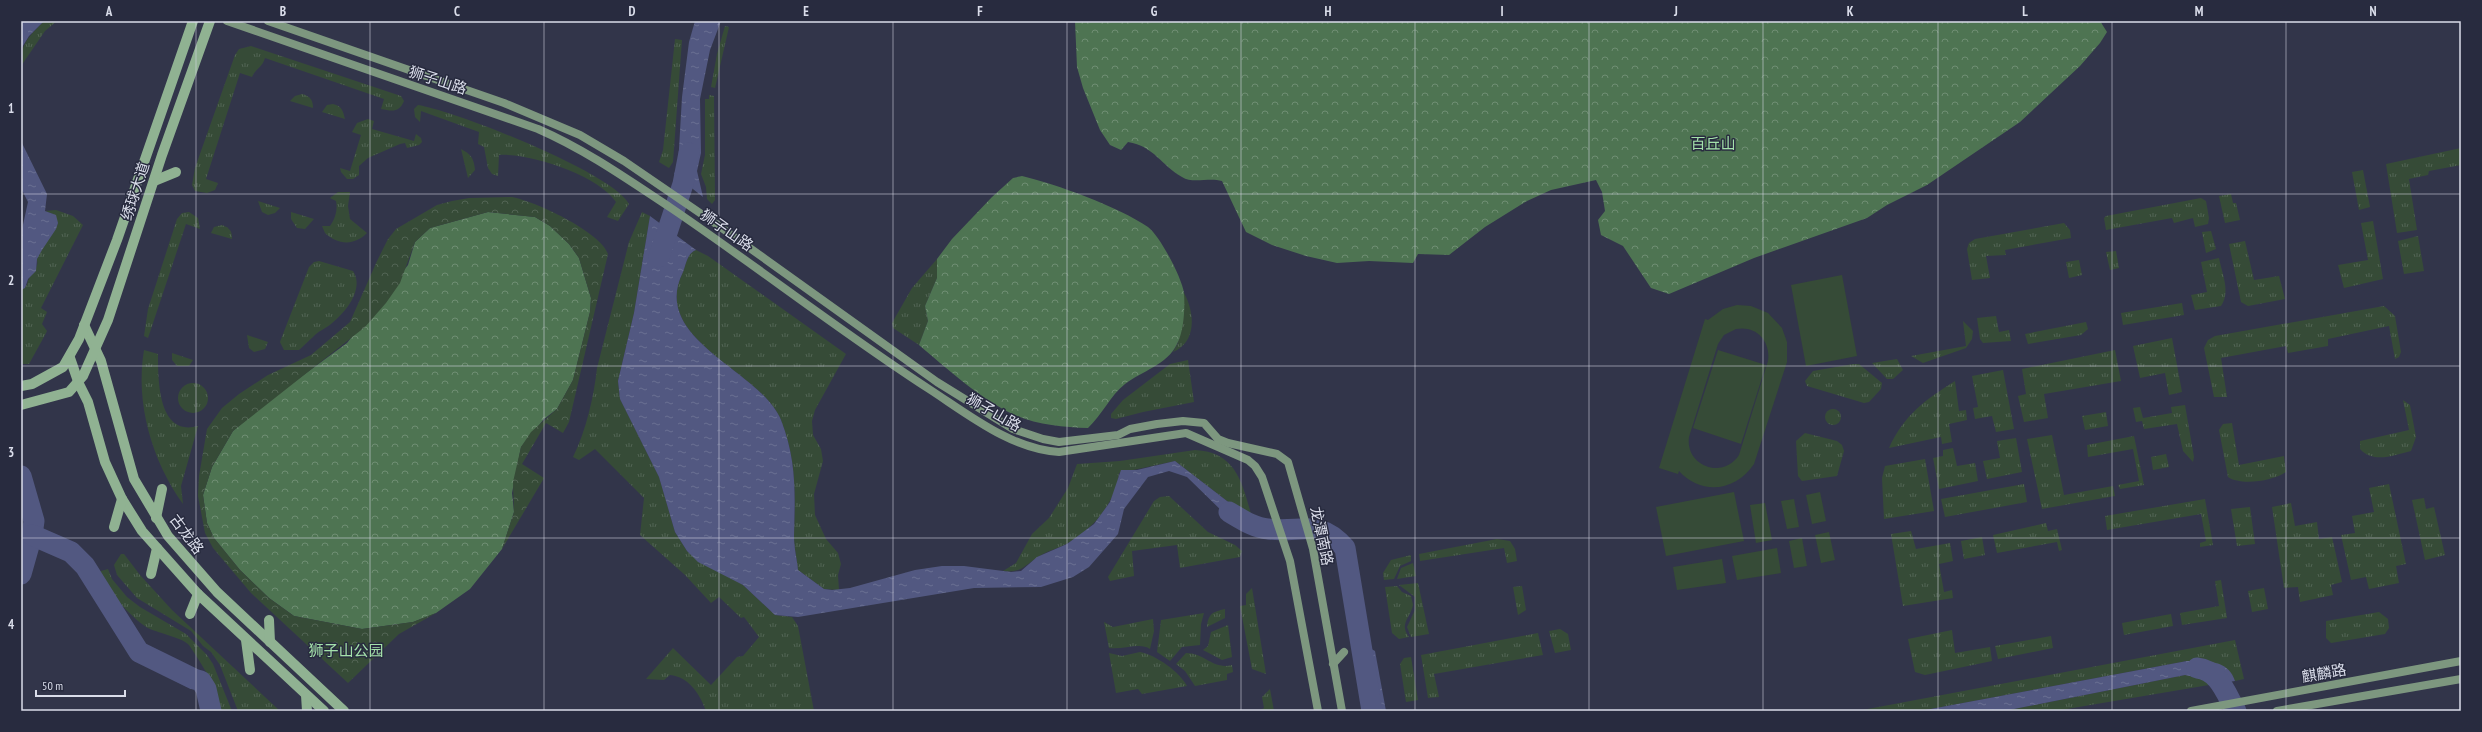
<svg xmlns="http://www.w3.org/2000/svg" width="2482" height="732" viewBox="0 0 2482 732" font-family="'PT Sans Narrow','Noto Sans SC',sans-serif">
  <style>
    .grass { fill: url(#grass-tufts) }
    .forest { fill: url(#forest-crowns) }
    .park { fill: url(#park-crowns) }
    .pitch { fill: #364b37; fill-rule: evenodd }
    .water { fill: url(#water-ripples) }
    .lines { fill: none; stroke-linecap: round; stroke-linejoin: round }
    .river { stroke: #525881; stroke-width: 21 }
    .secondary { stroke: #7d977f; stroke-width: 8 }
    .primary { stroke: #90b292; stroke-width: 10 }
    .grid { fill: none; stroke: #daddea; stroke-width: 1; stroke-opacity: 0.55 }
    .labels { text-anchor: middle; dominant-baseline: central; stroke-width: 3; stroke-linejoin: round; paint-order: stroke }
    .street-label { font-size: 15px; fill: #daddea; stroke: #282b3f }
    .park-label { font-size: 15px; fill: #a4e1aa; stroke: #282b3f }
    .neatline { fill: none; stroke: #daddea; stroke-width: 1.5 }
    .grid-label { font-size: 13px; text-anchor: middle; font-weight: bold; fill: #daddea }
  </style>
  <defs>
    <pattern id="grass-tufts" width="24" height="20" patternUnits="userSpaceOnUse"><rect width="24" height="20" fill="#364b37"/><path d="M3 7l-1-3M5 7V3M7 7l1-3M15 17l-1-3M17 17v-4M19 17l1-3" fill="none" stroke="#526454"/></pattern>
    <pattern id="forest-crowns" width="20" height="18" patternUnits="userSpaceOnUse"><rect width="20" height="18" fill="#4e7452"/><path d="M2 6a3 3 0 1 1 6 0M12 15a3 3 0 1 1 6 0" fill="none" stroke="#6f8e73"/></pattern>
    <pattern id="park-crowns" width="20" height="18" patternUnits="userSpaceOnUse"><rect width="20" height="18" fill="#364b37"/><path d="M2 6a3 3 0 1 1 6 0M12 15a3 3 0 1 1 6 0" fill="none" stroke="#526454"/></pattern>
    <pattern id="water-ripples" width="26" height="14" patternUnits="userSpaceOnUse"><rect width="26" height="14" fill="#525881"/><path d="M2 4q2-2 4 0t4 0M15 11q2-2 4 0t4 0" fill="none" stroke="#6a7093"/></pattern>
  </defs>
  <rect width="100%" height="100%" fill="#32354a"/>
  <!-- grass -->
  <g class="grass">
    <path d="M44 21H57L45 31 21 66C21 42 28 38 44 21Z"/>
    <path d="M725 26 729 27 715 88 711 87 717 54Z"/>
    <path d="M675 39 682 40 673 162 669 168 659 162 663 150Z"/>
    <path d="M251 46 401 96 404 101C399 113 392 111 381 109L384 99 265 58C262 68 256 68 252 77L240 73 206 179 218 183 215 190 207 193 195 191 192 185 195 168 235 55 239 49Z"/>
    <path d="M302 94C310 96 313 100 313 108L290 101 295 96Z"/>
    <path d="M709 95 714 96 715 200 712 204 707 199 706 187 701 174 705 155V99H709Z"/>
    <path d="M333 104C342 106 343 111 345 119L322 112 327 105Z"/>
    <path d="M418 105C456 111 613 173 629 204L618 221 607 217 616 202C598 175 530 153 499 155L498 176 492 174 488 168 484 147 478 144 479 132 421 111 420 122 415 117 414 109Z"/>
    <path d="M368 119 374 121 372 129 414 141 416 134 421 138 422 142 419 145 407 148 405 143 400 144 368 158 359 166V175L353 179H347L341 172 340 168 350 171 361 135 352 132 357 123Z"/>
    <path d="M2461 148V165L2429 171 2428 175 2409 179 2417 230 2397 233 2386 164Z"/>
    <path d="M461 149C471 154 474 159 475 170L468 178Z"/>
    <path d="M2363 170 2370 207 2359 210 2352 172Z"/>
    <path d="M338 192H350L348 206 350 219 367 233C354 246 338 245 325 233L322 226H330C335 219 338 210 336 201L330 198Z"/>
    <path d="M2231 194 2233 203H2236L2240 220 2225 223 2219 196Z"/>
    <path d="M2201 198 2206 201 2209 218 2208 224 2195 227 2193 218 2174 223 2172 218 2106 230 2104 218 2106 216Z"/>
    <path d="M258 201 280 208 275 213 268 215 262 212Z"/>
    <path d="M56 210 73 216 83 225 41 308 47 312 42 324 47 331 45 335 29 364H21V290L27 285C28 276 35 273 37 265 38 263 37 261 37 259 41 245 54 236 58 223L53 214 45 211Z"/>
    <path d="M189 212 198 218 200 229 186 224 148 338 144 336 148 309 177 219 182 213Z"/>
    <path d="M291 212 314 219 305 229 297 228 291 219Z"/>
    <path d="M642 212 650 216 634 313 618 381 620 399 659 477 675 532 687 551 743 585 775 615 792 617 798 626 814 711H706C700 694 689 677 670 675L664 680 646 679 673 648 711 685 737 657 743 656 759 637 744 617 741 618 719 597 711 603 685 575 640 535 644 498 595 449 579 460 573 457C586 431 594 396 597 368L629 242Z"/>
    <path d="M2373 221 2383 279 2344 288 2338 265 2368 260 2361 223Z"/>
    <path d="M2064 223 2070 230 2071 238 2005 250 2006 255 1986 256 1990 278 1972 280 1967 249 1969 243 1975 239Z"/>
    <path d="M222 225C230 228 232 231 232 239L211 233 214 227Z"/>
    <path d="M2211 231 2216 249 2206 253 2202 232Z"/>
    <path d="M2418 236 2424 271 2404 274 2398 241Z"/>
    <path d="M2245 241 2254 280 2279 276 2285 299 2248 306 2241 302 2229 244Z"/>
    <path d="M696 250 708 256 846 354 815 410 812 421 813 435 821 449 823 461 814 494 815 515 826 539 838 553 841 564 838 575 839 590 824 589 798 570C797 559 794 548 794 537 795 494 797 461 781 420 761 370 649 340 683 272 686 265 687 253 696 250Z"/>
    <path d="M2116 251 2119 268 2110 270 2106 252Z"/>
    <path d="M2219 258C2222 274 2231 292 2221 306L2195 310 2191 295 2207 292 2201 262Z"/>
    <path d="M937 259V278L925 306 928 321 919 345 893 328 892 323 912 288Z"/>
    <path d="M2079 260 2082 275 2069 278 2066 262Z"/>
    <path d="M319 261 353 271C365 289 345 313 331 324 325 329 318 331 313 337 308 341 304 346 299 350H284L280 342 283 334 309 267 314 262Z"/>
    <path d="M1184 293C1195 313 1197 342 1173 352L1178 343Z"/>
    <path d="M2182 303 2184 315 2123 325 2121 313Z"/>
    <path d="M2384 306 2395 316 2401 352 2399 357 2395 359 2389 326 2328 339V346L2288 353 2286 346 2221 358 2227 397H2214L2204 348 2208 340 2215 336Z"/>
    <path d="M1996 316 1999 332 2009 330 2011 341 1983 343 1980 339 1977 318Z"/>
    <path d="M1963 321 1973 331 1972 339 1966 348 1923 363 1911 356 1966 346Z"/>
    <path d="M2086 322 2088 329 2081 335 2028 344 2025 334Z"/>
    <path d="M247 335 268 342 265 349 254 352 249 348Z"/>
    <path d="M2172 338 2182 392 2169 395 2165 373 2140 378 2133 346Z"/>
    <path d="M144 350 158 354C158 380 158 437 198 426L181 486 183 504C152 461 135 403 144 350Z"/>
    <path d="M2115 350 2121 381 2044 394 2048 418 2024 422 2018 396 2026 394 2022 369Z"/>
    <path d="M172 353 193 360 189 366H177L172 360Z"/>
    <path d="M1897 359 1903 370 1893 379H1887L1872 363Z"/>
    <path d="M1188 360 1194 402 1143 412 1116 419 1111 418V414L1123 400 1170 364Z"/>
    <path d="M1853 364H1859L1882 383 1881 389 1869 402 1864 403 1807 386 1805 381 1813 371Z"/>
    <path d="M2003 370 2014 429 1996 432 1992 416 1975 419 1973 408 1978 407 1972 376Z"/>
    <path d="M1955 381 1959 411 1966 410 1967 420 1949 424 1952 442 1942 444 1941 437 1889 448C1904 415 1925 400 1955 381Z"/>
    <circle cx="193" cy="398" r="15"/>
    <path d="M2403 400 2410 405 2416 437 2411 451C2394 455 2374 464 2360 449V441L2409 430Z"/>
    <path d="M2185 405 2194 457 2193 462 2183 451 2177 424 2144 429 2142 421 2136 422 2133 408 2140 407 2143 418 2172 413 2171 407Z"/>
    <circle cx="1833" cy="417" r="8"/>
    <path d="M2106 412 2108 426 2085 430 2082 416Z"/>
    <path d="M2232 423 2239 465 2284 456 2286 472C2273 481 2241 486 2228 477L2219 430 2223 424Z"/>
    <path d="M1805 433 1837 441 1842 445 1844 451 1837 476 1802 481 1798 476 1796 441Z"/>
    <path d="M2052 435 2064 495 2113 486 2115 496 2042 509 2027 439Z"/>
    <path d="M2134 436 2144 485 2120 489 2118 485 2139 481 2133 449 2088 457 2087 445Z"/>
    <path d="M2016 438 2022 472 1987 479 1983 461 2000 458 1997 441Z"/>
    <path d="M1953 448 1957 466 1975 463 1978 481 1939 489 1933 458 1943 456V450Z"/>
    <path d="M1195 450C1238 452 1243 486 1253 521L1175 461 1119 473C1115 504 1092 530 1066 544 1057 549 1046 551 1038 557 1024 566 1021 573 1003 571L1016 563 1032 534 1049 518 1068 488 1077 464 1120 461Z"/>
    <path d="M2166 454 2169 467 2153 470 2151 457Z"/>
    <path d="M1925 459 1934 511 1884 519 1882 478 1885 466Z"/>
    <path d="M2024 484 2027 502 1945 517 1941 499Z"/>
    <path d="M2389 484 2406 564 2396 566 2399 583 2369 589 2366 577 2351 580 2341 535 2355 533 2352 516 2374 512 2369 488Z"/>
    <path d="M1169 496 1208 532 1235 545 1242 551 1240 557 1180 568 1177 545 1132 551 1134 576 1110 581 1108 577 1154 501 1160 497Z"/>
    <path d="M2424 498 2426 509 2434 507 2445 555 2425 560 2412 500Z"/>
    <path d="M2205 499 2213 545 2200 547V543L2206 541 2201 514 2107 530 2105 516Z"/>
    <path d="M2291 503 2295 526 2317 522 2319 539 2332 537 2342 582 2331 585 2333 595 2300 602 2298 587 2284 588 2272 507Z"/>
    <path d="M2250 507 2255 544 2237 546 2231 509Z"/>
    <path d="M2046 523 2048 531 2057 529 2062 550 2059 551 2057 542 1997 553 1993 535Z"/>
    <path d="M1911 531 1916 549 1950 543 1953 561 1939 564 1944 592 1952 590 1953 598 1903 606 1891 534Z"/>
    <path d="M1982 537 1985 555 1964 559 1961 541Z"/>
    <path d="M1497 539 1510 541 1515 549 1517 561 1507 563 1504 548 1420 561 1419 554Z"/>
    <path d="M121 554H124L140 575 172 610 280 711H238L220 665 211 652 203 646 191 631 137 598 117 575 114 565Z"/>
    <path d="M1411 555V561L1400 566 1394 579 1384 580 1383 573 1391 560Z"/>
    <path d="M1413 563 1416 576 1397 579 1401 568Z"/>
    <path d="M108 569 112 579 127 597 140 607 186 634 207 655 213 664 232 711H220C215 701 217 693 213 685 208 674 196 655 189 645 183 638 159 633 150 629 135 622 106 590 101 574V571Z"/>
    <path d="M2221 580 2227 618 2182 625 2180 613 2219 606 2215 581Z"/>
    <path d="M1418 583 1429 634 1411 637 1407 627 1415 610V597L1399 585Z"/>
    <path d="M1397 586 1402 592 1411 596 1413 605C1410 619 1399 623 1409 637L1399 639 1392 633 1385 587Z"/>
    <path d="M1522 586 1526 610 1518 615 1513 587Z"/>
    <path d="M1252 588 1266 674 1252 669 1240 606 1246 605V594Z"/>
    <path d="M2264 588 2268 609 2252 612 2248 591Z"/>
    <path d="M1225 609V618L1207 627C1208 614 1212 612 1225 609Z"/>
    <path d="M2379 612 2388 619 2389 628 2385 634 2331 643 2326 638V621Z"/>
    <path d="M1204 613 1201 624 1200 645 1182 647 1170 661 1157 652 1161 620Z"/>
    <path d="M2171 614 2173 626 2124 635 2122 623Z"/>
    <path d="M1153 619 1154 631 1150 649C1140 642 1123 650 1109 648L1104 622 1113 627Z"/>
    <path d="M1228 625 1232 657 1222 660 1203 650 1208 646 1211 632Z"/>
    <path d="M1560 629 1568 634 1571 650 1555 653 1549 631Z"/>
    <path d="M1952 630 1955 653 1990 647 1992 661 1925 675 1915 672 1908 639Z"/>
    <path d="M1538 633 1543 655 1434 674 1439 697 1428 698 1421 655Z"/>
    <path d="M2051 636 2053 648 1998 659 1995 646Z"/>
    <path d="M2235 640 2244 679 2235 681C2228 660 2204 661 2187 661L1920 711H1857Z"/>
    <path d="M1140 652C1156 655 1180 672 1187 686L1142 694 1138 689 1116 693 1109 653 1122 656Z"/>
    <path d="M1186 653C1205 653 1213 670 1232 665L1233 672 1227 674V680L1195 686 1185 671 1176 664Z"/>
    <path d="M1411 657 1418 700 1406 702 1400 664 1404 658Z"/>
    <path d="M2185 675 2204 679 2209 685 2055 711H2004Z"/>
    <path d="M1270 689 1274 711H1259L1264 708 1262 697Z"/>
  </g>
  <!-- forest -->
  <g class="forest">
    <path d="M1075 21H2100L2107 32 2100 43 2080 66 2020 122 1927 185 1887 205 1867 218 1754 258 1669 294 1651 288 1623 246 1601 235 1598 220 1605 211 1602 192 1596 180 1551 190 1527 201 1485 227 1449 255 1418 254 1413 263 1369 261 1337 263 1306 256 1272 245 1246 232 1222 181C1209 177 1193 184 1182 177 1162 166 1154 146 1128 142L1121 150 1110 145 1100 130 1083 88 1077 67Z"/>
    <path d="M1022 176C1056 184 1119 207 1148 227 1160 236 1182 278 1184 293 1185 308 1184 331 1177 344 1167 365 1142 371 1125 384 1110 396 1102 415 1088 428 1064 427 1038 425 1015 415 983 401 946 368 919 345L928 321 925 306 937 278V259L952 239 992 197 1013 178Z"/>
    <path d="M488 212 535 217 550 226 569 244 579 258 591 298 590 312 573 380 557 409 544 419 521 447 512 493 514 512 502 549 470 589 436 613 413 622 362 629 294 616 269 598 240 570 214 538 207 523 203 495 212 467 233 431 275 396 347 343 408 265 415 242 430 228Z"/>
  </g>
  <!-- park -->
  <path class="park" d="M512 197C534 201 600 231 608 254L569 422 563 433 546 423 522 464 544 478 502 549 514 512 513 482 521 447 531 432 557 409 573 380 590 312 591 298 579 258 569 244 550 226 535 217 488 212 430 228 415 242 400 283 386 303 365 327 233 431 212 467 203 495 207 523 214 538 240 570 269 598 294 616 362 629 413 622 436 613 399 634 348 683 251 593 213 548 205 533 198 496 199 476 207 429 222 408 239 394 268 375 311 355 350 322 377 261 388 239 396 229 437 205 452 201 469 198Z"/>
  <!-- pitch -->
  <g class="pitch">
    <path d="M1842 275 1857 356 1806 366 1791 285Z"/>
    <path d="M1737 305 1751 306 1768 313 1782 328 1787 342V362L1754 464C1736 491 1702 496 1679 471L1678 474 1659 468 1705 319 1708 320 1723 309ZM1736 329C1757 325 1771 342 1768 361L1739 455C1723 480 1685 466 1689 437L1718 344 1724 335Z"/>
    <path d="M1718 350 1766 365 1741 444 1693 428Z"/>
    <path d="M1734 492 1744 541 1666 556 1656 507Z"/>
    <path d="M1820 492 1826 521 1812 524 1806 495Z"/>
    <path d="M1794 499 1799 527 1787 529 1781 501Z"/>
    <path d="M1765 503 1772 540 1756 543 1750 505Z"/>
    <path d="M1829 532 1835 560 1821 563 1815 535Z"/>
    <path d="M1802 538 1807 566 1794 568 1789 541Z"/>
    <path d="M1777 548 1781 573 1737 580 1732 556Z"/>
    <path d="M1722 559 1726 583 1677 590 1673 567Z"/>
  </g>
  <!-- water -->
  <g class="water">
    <path d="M21 21H44L29 36 21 49Z"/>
    <path d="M695 21H721L710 50 700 99 701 153 697 171 703 197 674 174 678 166 682 97 689 42Z"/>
    <path d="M21 141 47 194 45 211 56 215 58 223 56 229 42 250 37 259 36 271 28 279 25 288 21 290V234L28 202 21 188Z"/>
    <path d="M650 216 696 250C687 253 686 265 683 272 649 340 761 370 781 420 797 461 795 494 794 536 794 548 797 559 798 570L824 589 832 590 850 588 915 570 942 566H964L1011 572 1021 571 1037 557 1067 544 1094 524 1110 502 1121 470H1137L1175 461 1253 521 1256 530 1227 516 1187 477 1169 471 1148 477 1124 509 1118 534 1089 567 1073 577 1041 587 974 588 798 617 775 615 743 585 698 562 687 551 675 532 659 477 620 399 618 381 634 313Z"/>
    <path d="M1358 646H1366L1375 651 1386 711H1366L1354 648Z"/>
    <path d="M2187 661C2206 661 2228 659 2235 681L2209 685 2204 679 2185 675 2004 711H1920Z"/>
  </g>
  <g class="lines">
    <!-- river -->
    <g class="river">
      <path d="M659 257 683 184 689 153"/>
      <path d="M21 476 34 521 32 535 21 574"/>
      <path d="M1229 512C1241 519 1254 528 1268 529 1302 533 1319 518 1345 548L1372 711"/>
      <path d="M32 535 71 552 85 566 139 652 194 679 201 681 206 689 211 711"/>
      <path d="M2197 668C2219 670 2226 694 2236 711"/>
    </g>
    <!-- secondary -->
    <g class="secondary">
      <path d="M227 21 538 129C586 150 627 179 671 208 758 267 841 332 929 389 969 415 1011 449 1059 452L1186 433 1248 460 1255 466 1262 477 1290 561 1318 711"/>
      <path d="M268 21 504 103 580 135 624 161 719 226 937 382 1013 429 1043 439 1059 442 1118 435 1130 429 1157 424 1183 421 1204 423 1218 439 1228 443 1277 454 1288 462 1313 549 1342 711"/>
      <path d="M1333 664 1344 652"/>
      <path d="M2191 711 2461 661"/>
      <path d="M2277 711 2461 679"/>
    </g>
    <!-- primary -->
    <g class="primary">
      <path d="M154 181 176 172"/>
      <path d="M84 325 101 361 134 479 168 536 217 592 344 711"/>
      <path d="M70 358 79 384 88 402 105 462 122 499 142 531 198 594 324 711"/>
      <path d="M21 386 32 384 63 367 79 339 117 240 193 21"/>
      <path d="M21 405 69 392 83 376 108 320 162 155 210 21"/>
      <path d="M156 518 162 489"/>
      <path d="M114 527 122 499"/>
      <path d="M151 574 157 548"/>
      <path d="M190 614 198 594"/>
      <path d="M269 620 270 642"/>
      <path d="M246 640 250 670"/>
      <path d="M306 695 307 711"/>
    </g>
  </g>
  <!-- grid -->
  <path class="grid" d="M196 21V711M370 21V711M544 21V711M719 21V711M893 21V711M1067 21V711M1241 21V711M1415 21V711M1589 21V711M1763 21V711M1938 21V711M2112 21V711M2286 21V711M21 194H2461M21 366H2461M21 538H2461"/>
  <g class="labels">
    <!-- street labels -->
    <g class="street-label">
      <text transform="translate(438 80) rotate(18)">狮子山路</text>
      <text transform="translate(135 191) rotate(-72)">绣球大道</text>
      <text transform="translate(727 230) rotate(35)">狮子山路</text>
      <text transform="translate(994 412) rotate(30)">狮子山路</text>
      <text transform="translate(187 534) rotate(53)">古龙路</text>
      <text transform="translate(1322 536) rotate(78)">龙潭南路</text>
      <text transform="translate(2324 673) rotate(-10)">麒麟路</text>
    </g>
    <!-- park labels -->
    <g class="park-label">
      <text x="1713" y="143">百丘山</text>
      <text x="346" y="650">狮子山公园</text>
    </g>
  </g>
  <!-- border -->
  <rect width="2482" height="732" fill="none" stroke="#282b3f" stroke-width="44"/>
  <!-- scale -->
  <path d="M36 690v6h89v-6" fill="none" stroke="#daddea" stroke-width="2"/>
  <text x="42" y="690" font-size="12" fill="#daddea" stroke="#282b3f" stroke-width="3" paint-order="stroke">50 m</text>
  <rect x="22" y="22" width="2438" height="688" class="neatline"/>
  <g class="grid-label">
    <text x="109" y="16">A</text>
    <text x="283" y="16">B</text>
    <text x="457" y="16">C</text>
    <text x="632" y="16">D</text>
    <text x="806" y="16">E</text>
    <text x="980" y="16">F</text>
    <text x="1154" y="16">G</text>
    <text x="1328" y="16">H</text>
    <text x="1502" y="16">I</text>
    <text x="1676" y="16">J</text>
    <text x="1850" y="16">K</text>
    <text x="2025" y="16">L</text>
    <text x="2199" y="16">M</text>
    <text x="2373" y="16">N</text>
    <text x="11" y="113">1</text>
    <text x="11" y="285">2</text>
    <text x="11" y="457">3</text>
    <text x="11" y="629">4</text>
  </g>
</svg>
